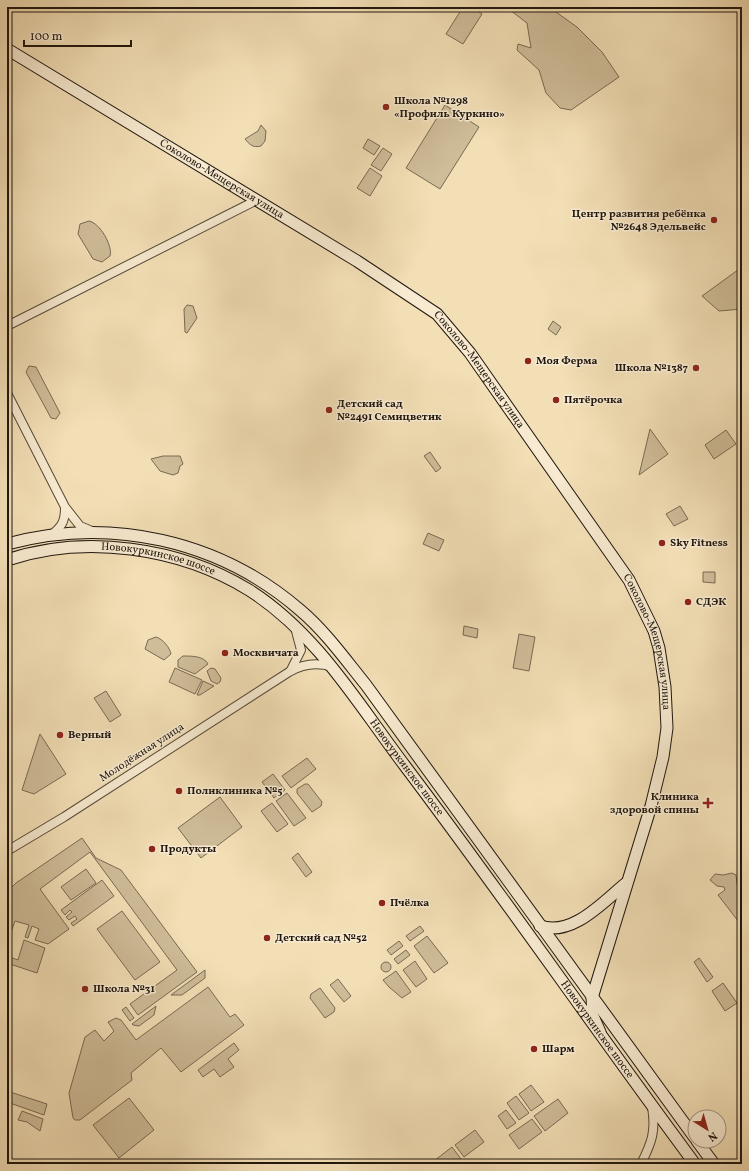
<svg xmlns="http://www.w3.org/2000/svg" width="749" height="1171" viewBox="0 0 749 1171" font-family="Vollkorn,serif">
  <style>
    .green { fill: #cfbd99; stroke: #786a54 }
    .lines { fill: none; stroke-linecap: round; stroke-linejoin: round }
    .street-casing { stroke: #554838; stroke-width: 10 }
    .secondary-casing { stroke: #20160e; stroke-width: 13 }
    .street { stroke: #f7ead0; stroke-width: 8 }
    .secondary { stroke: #f7ead0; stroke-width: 11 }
    .poi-dot { fill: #8f2418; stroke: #f7ead0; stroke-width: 1.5 }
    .labels { text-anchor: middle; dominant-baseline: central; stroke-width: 3; stroke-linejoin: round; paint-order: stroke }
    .poi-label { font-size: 11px; font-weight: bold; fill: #20160e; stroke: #f7ead0; text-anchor: start }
    .street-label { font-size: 11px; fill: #20160e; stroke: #f7ead0 }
  </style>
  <rect width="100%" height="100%" fill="#f3dfb6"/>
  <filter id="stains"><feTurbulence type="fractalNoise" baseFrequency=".005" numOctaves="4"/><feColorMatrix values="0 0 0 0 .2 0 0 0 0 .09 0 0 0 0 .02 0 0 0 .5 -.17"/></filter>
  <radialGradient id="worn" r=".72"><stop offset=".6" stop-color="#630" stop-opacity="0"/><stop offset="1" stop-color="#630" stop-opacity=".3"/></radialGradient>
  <!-- green -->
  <g class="green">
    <path d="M463 7H471L482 14 463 44 446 34Z"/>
    <path d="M506 7H549L577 27 602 52 619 77 571 110 560 108 546 93 539 70 517 50 518 44 531 48 527 23Z"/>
    <path d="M445 105 479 127 440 189 406 168Z"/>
    <path d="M261 125 266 131 265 141 261 146C253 148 250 145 245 139L258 131Z"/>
    <path d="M368 139 380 146 374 155 363 148Z"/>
    <path d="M383 148 392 154 381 171 371 165Z"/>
    <path d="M370 168 382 176 370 196 357 188Z"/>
    <path d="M89 221C100 223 113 246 110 256L102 262 93 259 78 234 80 224Z"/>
    <path d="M742 267V309L719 311 702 296Z"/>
    <path d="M187 305 193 306 197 318 187 333 185 332 184 309Z"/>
    <path d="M553 321 561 327 556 335 548 329Z"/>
    <path d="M29 366 36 367 60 413 56 419 51 418 26 372Z"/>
    <path d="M650 429 668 454 639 475Z"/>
    <path d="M726 430 736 444 714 459 705 445Z"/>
    <path d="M430 452 441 468 436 472 424 456Z"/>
    <path d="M163 456H180L183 464 180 466 178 473 173 475 160 471 151 459Z"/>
    <path d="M680 506 688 519 674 526 666 514Z"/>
    <path d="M428 533 444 540 439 551 423 544Z"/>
    <path d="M703 572H715V583L703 582Z"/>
    <path d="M464 626 478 629 477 638 463 635Z"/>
    <path d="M519 634 535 637 529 671 513 668Z"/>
    <path d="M156 637C163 639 170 648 171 654L164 660 145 649 148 640Z"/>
    <path d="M183 656C192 656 204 656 208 664L195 674 178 667V660Z"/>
    <path d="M175 668 202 680 195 694 169 682Z"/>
    <path d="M211 668 215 669 221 678 220 682 217 684 211 681 207 671Z"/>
    <path d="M203 681 214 686 200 695H197Z"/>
    <path d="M106 691 121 715 110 722 94 698Z"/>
    <path d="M40 734 66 774 34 794 22 790Z"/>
    <path d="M307 758 316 769 291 788 282 776Z"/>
    <path d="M273 774 285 790 274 798 262 782Z"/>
    <path d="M305 784H308L322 802 321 806 312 812 297 793V789Z"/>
    <path d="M287 793 306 818 294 826 276 801Z"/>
    <path d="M220 797 242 827 201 858 178 828Z"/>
    <path d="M272 803 288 824 277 832 261 811Z"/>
    <path d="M82 838 96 858 121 870 197 972 138 1015 130 1004 177 970 90 852 40 889 69 929 48 944 35 940 39 929 32 926 28 938 25 937 29 925 15 921 11 932 7 931V892L16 883Z"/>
    <path d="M298 853 312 872 306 877 292 858Z"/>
    <path d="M86 869 96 883 71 900 61 887Z"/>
    <path d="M732 873 736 875 738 891 742 898V926L718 895 725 890 724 887 717 886 710 880 715 874 723 875Z"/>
    <path d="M102 880 114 896 73 926 71 923 77 919 75 916 69 920 66 917 72 912 70 910 65 915 61 910Z"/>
    <path d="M122 911 160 962 135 980 97 929Z"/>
    <path d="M420 926 424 931 410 941 406 936Z"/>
    <path d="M427 936 448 963 434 973 414 946Z"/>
    <path d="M24 940 45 948 37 973 7 963V956L18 960Z"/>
    <path d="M399 941 403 946 391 955 387 950Z"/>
    <path d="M406 950 410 955 398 964 394 959Z"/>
    <path d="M699 958 713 977 707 982 694 962Z"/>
    <path d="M415 961 427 979 416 987 403 970Z"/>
    <circle cx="386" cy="967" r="5"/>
    <path d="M205 970V978L182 995H171Z"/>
    <path d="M396 971 411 992 402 998 389 987 383 980Z"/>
    <path d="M338 979 351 996 344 1002 330 985Z"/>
    <path d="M723 983 737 1003 725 1011 712 991Z"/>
    <path d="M208 987 230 1017 235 1014 244 1025 181 1072 161 1048 131 1073 132 1080 80 1120H75L73 1118 69 1093 85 1037 95 1030 104 1041 114 1031 108 1022 116 1018 121 1020 136 1040Z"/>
    <path d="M320 988 335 1008 334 1012 325 1018 310 998 311 994Z"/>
    <path d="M156 1006 154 1015 139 1026 133 1025 132 1024Z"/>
    <path d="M126 1007 134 1018 130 1021 122 1010Z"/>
    <path d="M234 1043 239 1050 228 1059 234 1067 220 1077 214 1069 203 1077 198 1070Z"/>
    <path d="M531 1085 544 1102 531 1111 519 1094Z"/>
    <path d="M7 1091 47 1104 44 1115 7 1102Z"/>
    <path d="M516 1096 529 1113 519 1120 507 1103Z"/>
    <path d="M129 1098 154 1130 119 1158 93 1125Z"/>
    <path d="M558 1099 568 1113 545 1131 534 1116Z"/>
    <path d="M506 1110 516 1123 507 1129 498 1116Z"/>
    <path d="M22 1111 43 1119 40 1131 27 1122 18 1120Z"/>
    <path d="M532 1119 542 1132 519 1149 509 1135Z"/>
    <path d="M475 1130 484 1142 464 1157 455 1145Z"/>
    <path d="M452 1147 461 1159 455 1164H430Z"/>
  </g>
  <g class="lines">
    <!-- street casing -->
    <g class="street-casing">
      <g id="street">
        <path d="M7 326 257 200"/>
        <path d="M7 393 65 507 80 526 92 531"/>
        <path d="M51 535C62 527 65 521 65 508"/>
        <path d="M291 670 301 650 296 631"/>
        <path d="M7 851 64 817 289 672C303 664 317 662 332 667"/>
        <path d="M641 1164C652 1142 656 1131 652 1107"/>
      </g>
    </g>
    <!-- secondary casing -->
    <g class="secondary-casing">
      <g id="secondary">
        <path id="s1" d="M7 49 357 261 437 314 470 353 629 580 654 631 659 648 665 687 667 728 663 757 651 806 592 998 593 1016 600 1032"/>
        <path d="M7 544C110 516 219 540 300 610 325 631 345 659 366 685L695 1138"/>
        <path id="s2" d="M7 560C85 534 179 547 249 590 317 633 358 704 405 766 504 897 597 1032 695 1164"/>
        <path d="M540 926C572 937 603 902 625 884"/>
        <path d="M697 1141 714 1164"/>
      </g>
    </g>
    <!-- street -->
    <use href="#street" class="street"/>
    <!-- secondary -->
    <use href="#secondary" class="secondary"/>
  </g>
  <!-- markers -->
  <g class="poi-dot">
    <circle cx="386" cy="107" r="4"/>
    <circle cx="714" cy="220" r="4"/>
    <circle cx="528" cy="361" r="4"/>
    <circle cx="696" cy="368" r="4"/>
    <circle cx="556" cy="400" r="4"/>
    <circle cx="329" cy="410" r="4"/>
    <circle cx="662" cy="543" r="4"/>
    <circle cx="688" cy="602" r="4"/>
    <circle cx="225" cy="653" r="4"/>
    <circle cx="60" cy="735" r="4"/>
    <circle cx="179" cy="791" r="4"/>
    <path d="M706 797h4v4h4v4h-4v4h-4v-4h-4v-4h4z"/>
    <circle cx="152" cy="849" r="4"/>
    <circle cx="382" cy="903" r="4"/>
    <circle cx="267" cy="938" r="4"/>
    <circle cx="85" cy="989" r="4"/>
    <circle cx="534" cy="1049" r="4"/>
  </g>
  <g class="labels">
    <!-- poi labels -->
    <g class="poi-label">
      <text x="394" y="101">Школа №1298<tspan x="394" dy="13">«Профиль Куркино»</tspan></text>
      <text x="706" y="214" text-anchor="end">Центр развития ребёнка<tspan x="706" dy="13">№2648 Эдельвейс</tspan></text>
      <text x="536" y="361">Моя Ферма</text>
      <text x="688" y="368" text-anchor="end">Школа №1387</text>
      <text x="564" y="400">Пятёрочка</text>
      <text x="337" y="404">Детский сад<tspan x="337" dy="13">№2491 Семицветик</tspan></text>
      <text x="670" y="543">Sky Fitness</text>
      <text x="696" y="602">СДЭК</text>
      <text x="233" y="653">Москвичата</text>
      <text x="68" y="735">Верный</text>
      <text x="187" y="791">Поликлиника №5</text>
      <text x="699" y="797" text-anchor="end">Клиника<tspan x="699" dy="13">здоровой спины</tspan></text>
      <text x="160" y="849">Продукты</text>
      <text x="390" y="903">Пчёлка</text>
      <text x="275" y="938">Детский сад №52</text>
      <text x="93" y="989">Школа №31</text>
      <text x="542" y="1049">Шарм</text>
    </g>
    <!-- street labels -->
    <g class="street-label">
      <text stroke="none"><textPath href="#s1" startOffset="251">Соколово-Мещерская улица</textPath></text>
      <text stroke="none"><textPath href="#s1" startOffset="575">Соколово-Мещерская улица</textPath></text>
      <text stroke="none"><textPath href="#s2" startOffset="154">Новокуркинское шоссе</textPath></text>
      <text stroke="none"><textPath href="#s1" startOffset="899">Соколово-Мещерская улица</textPath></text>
      <text transform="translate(142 753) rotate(-33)">Молодёжная улица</text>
      <text stroke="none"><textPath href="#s2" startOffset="490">Новокуркинское шоссе</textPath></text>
      <text stroke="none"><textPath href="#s2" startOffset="814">Новокуркинское шоссе</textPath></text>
    </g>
  </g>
  <!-- margin -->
  <rect width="749" height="1171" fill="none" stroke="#f3dfb6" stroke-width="24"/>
  <rect x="8" y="8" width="733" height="1155" fill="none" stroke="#20160e" stroke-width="2"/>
  <rect x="12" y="12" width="725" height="1147" fill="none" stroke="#20160e"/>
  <!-- north arrow -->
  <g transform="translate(707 1129) rotate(143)"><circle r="19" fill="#f7ead0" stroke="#a19582"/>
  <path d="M0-3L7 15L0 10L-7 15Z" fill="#8f2418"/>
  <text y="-6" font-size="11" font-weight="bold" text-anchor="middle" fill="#20160e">N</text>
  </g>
  <!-- scale -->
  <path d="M24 40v6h107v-6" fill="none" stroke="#20160e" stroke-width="2"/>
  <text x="30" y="40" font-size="12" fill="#20160e" stroke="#f7ead0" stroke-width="3" paint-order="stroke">100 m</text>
  <rect width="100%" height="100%" filter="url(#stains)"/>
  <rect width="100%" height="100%" fill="url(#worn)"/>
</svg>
